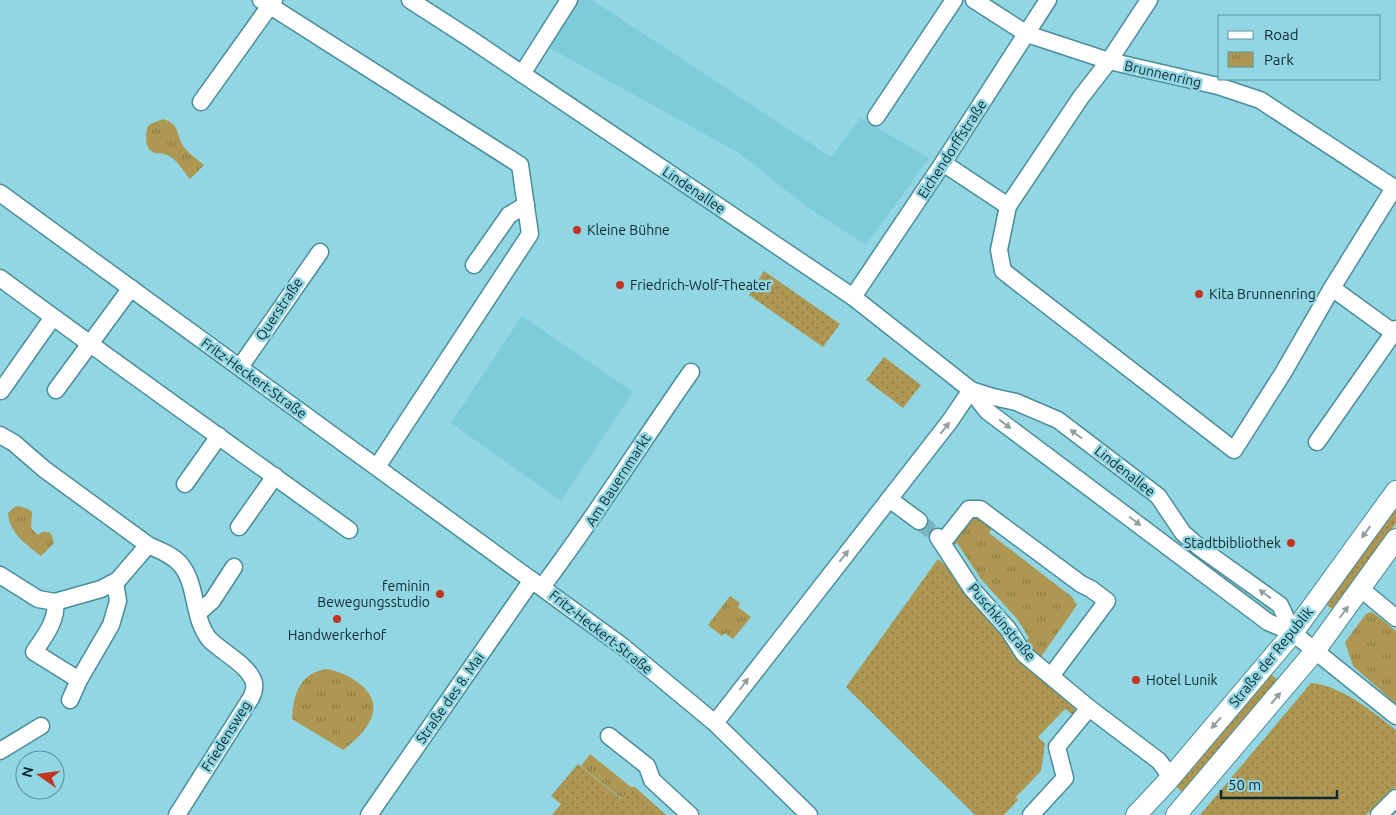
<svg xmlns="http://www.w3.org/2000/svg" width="1396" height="815" viewBox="0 0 1396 815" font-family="Ubuntu,sans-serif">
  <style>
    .built { fill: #7dcbdb }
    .grass { fill: url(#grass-dots) }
    .park { fill: url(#park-tufts) }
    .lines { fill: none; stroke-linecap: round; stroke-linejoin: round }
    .minor-tunnel { stroke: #77b3bf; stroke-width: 16; stroke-dasharray: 16 8; stroke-linecap: butt }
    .minor-casing { stroke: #4a8d9a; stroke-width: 19 }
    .tertiary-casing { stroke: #4a8d9a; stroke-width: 22 }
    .minor { stroke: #fff; stroke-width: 16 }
    .tertiary { stroke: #fff; stroke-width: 20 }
    .oneway { fill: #929fa1 }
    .poi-dot { fill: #c23621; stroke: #92d6e3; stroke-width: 2 }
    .labels { text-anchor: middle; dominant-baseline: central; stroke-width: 5; stroke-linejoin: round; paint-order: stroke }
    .street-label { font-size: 14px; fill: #0d292e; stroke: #92d6e3 }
    .poi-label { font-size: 14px; fill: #0d292e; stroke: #92d6e3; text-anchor: start }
  </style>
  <defs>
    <pattern id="grass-dots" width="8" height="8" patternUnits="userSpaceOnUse" patternTransform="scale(1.25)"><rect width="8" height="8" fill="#ae9752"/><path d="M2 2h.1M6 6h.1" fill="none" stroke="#8c7b44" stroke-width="1.8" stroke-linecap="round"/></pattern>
    <pattern id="park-tufts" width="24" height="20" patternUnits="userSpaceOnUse" patternTransform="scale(1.25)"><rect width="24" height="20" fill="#ae9752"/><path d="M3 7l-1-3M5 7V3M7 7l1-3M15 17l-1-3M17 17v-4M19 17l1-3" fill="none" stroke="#8c7b44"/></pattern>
  </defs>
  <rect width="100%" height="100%" fill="#92d6e3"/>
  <!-- built -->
  <g class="built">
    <path d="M577 0H592L831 157 860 118 929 158 866 245 807 207 739 153 546 46Z"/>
    <path d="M522 316 633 392 561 501 451 423Z"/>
  </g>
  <!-- grass -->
  <g class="grass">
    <path d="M764 271 840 324 823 347 749 295Z"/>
    <path d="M884 357 921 385 903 408 866 380Z"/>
    <path d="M1396 501V523L1335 611 1324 603Z"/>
    <path d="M938 559 972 589 1076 705 1073 715 1065 709 1038 737 1045 744 1041 771 1016 797 1018 800 1004 815H975L846 687Z"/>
    <path d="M1269 673 1279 681 1184 794 1175 785Z"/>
    <path d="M1311 683C1343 686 1371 711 1396 730V787L1366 815H1200Z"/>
    <path d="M578 764 621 799 631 787H635L666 815H552L561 804 551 796Z"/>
  </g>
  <!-- park -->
  <g class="park">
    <path d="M163 119C179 124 176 132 182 144 186 152 197 159 204 165L190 179C183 171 177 159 167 155 164 153 159 154 155 153 144 149 146 137 147 128L150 124Z"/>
    <path d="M18 506 28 509 32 512 31 528 38 535 42 532H49L52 536 54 543 41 556C27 545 9 533 8 513L13 508Z"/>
    <path d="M969 509 997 521 989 533 1072 597 1077 605 1036 664 1019 646 1029 638 1017 619 981 579 957 543 946 549Z"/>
    <path d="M730 596 740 603 738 607 751 617 733 639 725 633 722 636 708 625Z"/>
    <path d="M1371 612 1375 614 1396 631V704L1353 666 1345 642 1366 614Z"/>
    <path d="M328 669C340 672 350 676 360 684 389 708 365 733 343 750L292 719C293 694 300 672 328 669Z"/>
    <path d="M590 754 631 787 622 799 581 766Z"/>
  </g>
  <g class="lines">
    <!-- minor-tunnel -->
    <path class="minor-tunnel" d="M919 521 938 537"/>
    <!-- minor casing -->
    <g class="minor-casing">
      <g id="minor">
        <path d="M261 0 520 165 530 234 377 467"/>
        <path d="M410 0 472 40 853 297 971 390 987 411 1268 622 1293 633 1396 716"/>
        <path d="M974 0 1027 34 1109 61 1218 86 1260 100 1396 189"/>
        <path d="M1149 0 1109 61 1081 97 1008 206 999 250 1003 271 1234 450 1283 373 1332 288"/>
        <path d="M522 74 569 0"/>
        <path d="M201 102 274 0"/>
        <path d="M876 117 954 0"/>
        <path d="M943 163 1008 206"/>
        <path d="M0 193 622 646 715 723 809 815"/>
        <path d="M474 265 509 215 526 205"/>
        <path d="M0 278C115 363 232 446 349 530"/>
        <path d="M853 297 943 163 1048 0"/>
        <path d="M1394 333 1332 288 1394 188"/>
        <path d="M240 367 320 252"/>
        <path d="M56 390 131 288"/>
        <path d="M971 390 993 397 1016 402 1058 420 1158 496 1183 533 1199 547 1280 605 1293 633"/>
        <path d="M1 391 53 317"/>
        <path d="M0 435 14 443 44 469 148 545C159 550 173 555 181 565 198 586 192 619 210 640 222 652 250 666 254 683 255 688 253 694 251 698L177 815"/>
        <path d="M1317 442 1396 329"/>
        <path d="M185 484 219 436"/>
        <path d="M889 499 919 521"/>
        <path d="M239 527 275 476"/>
        <path d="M938 537 972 589 1008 629 1024 654 1089 708 1057 747 1065 778 1031 815"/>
        <path d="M943 542 969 509H980L1081 584 1091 589 1107 601 1051 676"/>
        <path d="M0 575 38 599 55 602 101 589 118 580 148 545"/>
        <path d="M542 587C595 517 641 443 691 372"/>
        <path d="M1361 589 1396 618"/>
        <path d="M55 602C58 620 44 637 34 652L79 680 111 625 118 601 115 582"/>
        <path d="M198 613 212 601 234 567"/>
        <path d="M70 700 79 680"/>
        <path d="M1089 708 1159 761 1171 777"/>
        <path d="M715 723 950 421 971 390"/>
        <path d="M609 736 647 766 652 780 690 815"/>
        <path d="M0 751 41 726"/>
        <path d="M369 815 532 580"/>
        <path d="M1379 815 1396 798"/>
      </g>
    </g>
    <!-- tertiary casing -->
    <g class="tertiary-casing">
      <g id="tertiary">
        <path d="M1136 815 1166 783 1293 633 1396 491"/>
        <path d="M1176 815 1315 651 1396 539"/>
      </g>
    </g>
    <!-- minor -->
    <use href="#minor" class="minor"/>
    <!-- tertiary -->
    <use href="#tertiary" class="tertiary"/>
  </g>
  <!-- one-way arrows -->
  <defs><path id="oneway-solid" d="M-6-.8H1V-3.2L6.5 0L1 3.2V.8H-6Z" transform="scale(1.25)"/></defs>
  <g class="oneway">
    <use href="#oneway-solid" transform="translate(1005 424) rotate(37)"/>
    <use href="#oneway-solid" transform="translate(945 428) rotate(-52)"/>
    <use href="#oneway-solid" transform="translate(1076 434) rotate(-143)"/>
    <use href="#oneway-solid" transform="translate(1135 521) rotate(37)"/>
    <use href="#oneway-solid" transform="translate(1366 532) rotate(126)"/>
    <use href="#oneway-solid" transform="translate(844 556) rotate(-52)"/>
    <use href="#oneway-solid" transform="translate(1265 594) rotate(-144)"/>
    <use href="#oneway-solid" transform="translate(1344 612) rotate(-53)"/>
    <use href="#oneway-solid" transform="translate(744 684) rotate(-53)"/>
    <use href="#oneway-solid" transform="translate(1276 698) rotate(-50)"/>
    <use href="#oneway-solid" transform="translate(1216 723) rotate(131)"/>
  </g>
  <!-- markers -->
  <g class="poi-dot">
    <circle cx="577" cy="230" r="5"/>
    <circle cx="620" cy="285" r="5"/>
    <circle cx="1199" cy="294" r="5"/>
    <circle cx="1291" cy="543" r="5"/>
    <circle cx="440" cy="594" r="5"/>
    <circle cx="337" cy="619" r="5"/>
    <circle cx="1136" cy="680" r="5"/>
  </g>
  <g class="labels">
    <!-- street labels -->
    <g class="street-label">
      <text transform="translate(1163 74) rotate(13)">Brunnenring</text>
      <text transform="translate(952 149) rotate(-57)">Eichendorffstraße</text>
      <text transform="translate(694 190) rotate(34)">Lindenallee</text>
      <text transform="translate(279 309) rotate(-56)">Querstraße</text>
      <text transform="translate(254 378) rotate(36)">Fritz-Heckert-Straße</text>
      <text transform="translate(1125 471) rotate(38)">Lindenallee</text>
      <text transform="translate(618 480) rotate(-57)">Am Bauernmarkt</text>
      <text transform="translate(1002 622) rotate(50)">Puschkinstraße</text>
      <text transform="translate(601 632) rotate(38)">Fritz-Heckert-Straße</text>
      <text transform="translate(1271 657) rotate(-51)">Straße der Republik</text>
      <text transform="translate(450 698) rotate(-55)">Straße des 8. Mai</text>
      <text transform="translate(226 736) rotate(-58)">Friedensweg</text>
    </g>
    <!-- poi labels -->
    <g class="poi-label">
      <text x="587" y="230">Kleine Bühne</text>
      <text x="630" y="285">Friedrich-Wolf-Theater</text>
      <text x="1209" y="294">Kita Brunnenring</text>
      <text x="1281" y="543" text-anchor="end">Stadtbibliothek</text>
      <text x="430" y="586" text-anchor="end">feminin<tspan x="430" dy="16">Bewegungsstudio</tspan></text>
      <text x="337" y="635" text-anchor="middle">Handwerkerhof</text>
      <text x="1146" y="680">Hotel Lunik</text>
    </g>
  </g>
  <!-- legend -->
  <rect x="1218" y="15" width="162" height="65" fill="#92d6e3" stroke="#5d919b"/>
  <rect x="1228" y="31" width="25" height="8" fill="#ffffff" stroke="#5d919b"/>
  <text x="1264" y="40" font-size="15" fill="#0d292e">Road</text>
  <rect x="1228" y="52" width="25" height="15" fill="url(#park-tufts)" stroke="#5d919b"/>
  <text x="1264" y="65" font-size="15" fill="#0d292e">Park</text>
  <!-- north arrow -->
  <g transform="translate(40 775) rotate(284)"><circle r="24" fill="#92d6e3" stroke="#5d919b"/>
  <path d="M0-4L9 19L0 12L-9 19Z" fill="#c23621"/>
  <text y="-8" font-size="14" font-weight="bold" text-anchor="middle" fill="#0d292e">N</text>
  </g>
  <!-- scale -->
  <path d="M1221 790v8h116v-8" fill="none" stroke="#0d292e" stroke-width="2.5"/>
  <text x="1228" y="790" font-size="15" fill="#0d292e" stroke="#92d6e3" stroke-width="4" paint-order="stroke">50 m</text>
</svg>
